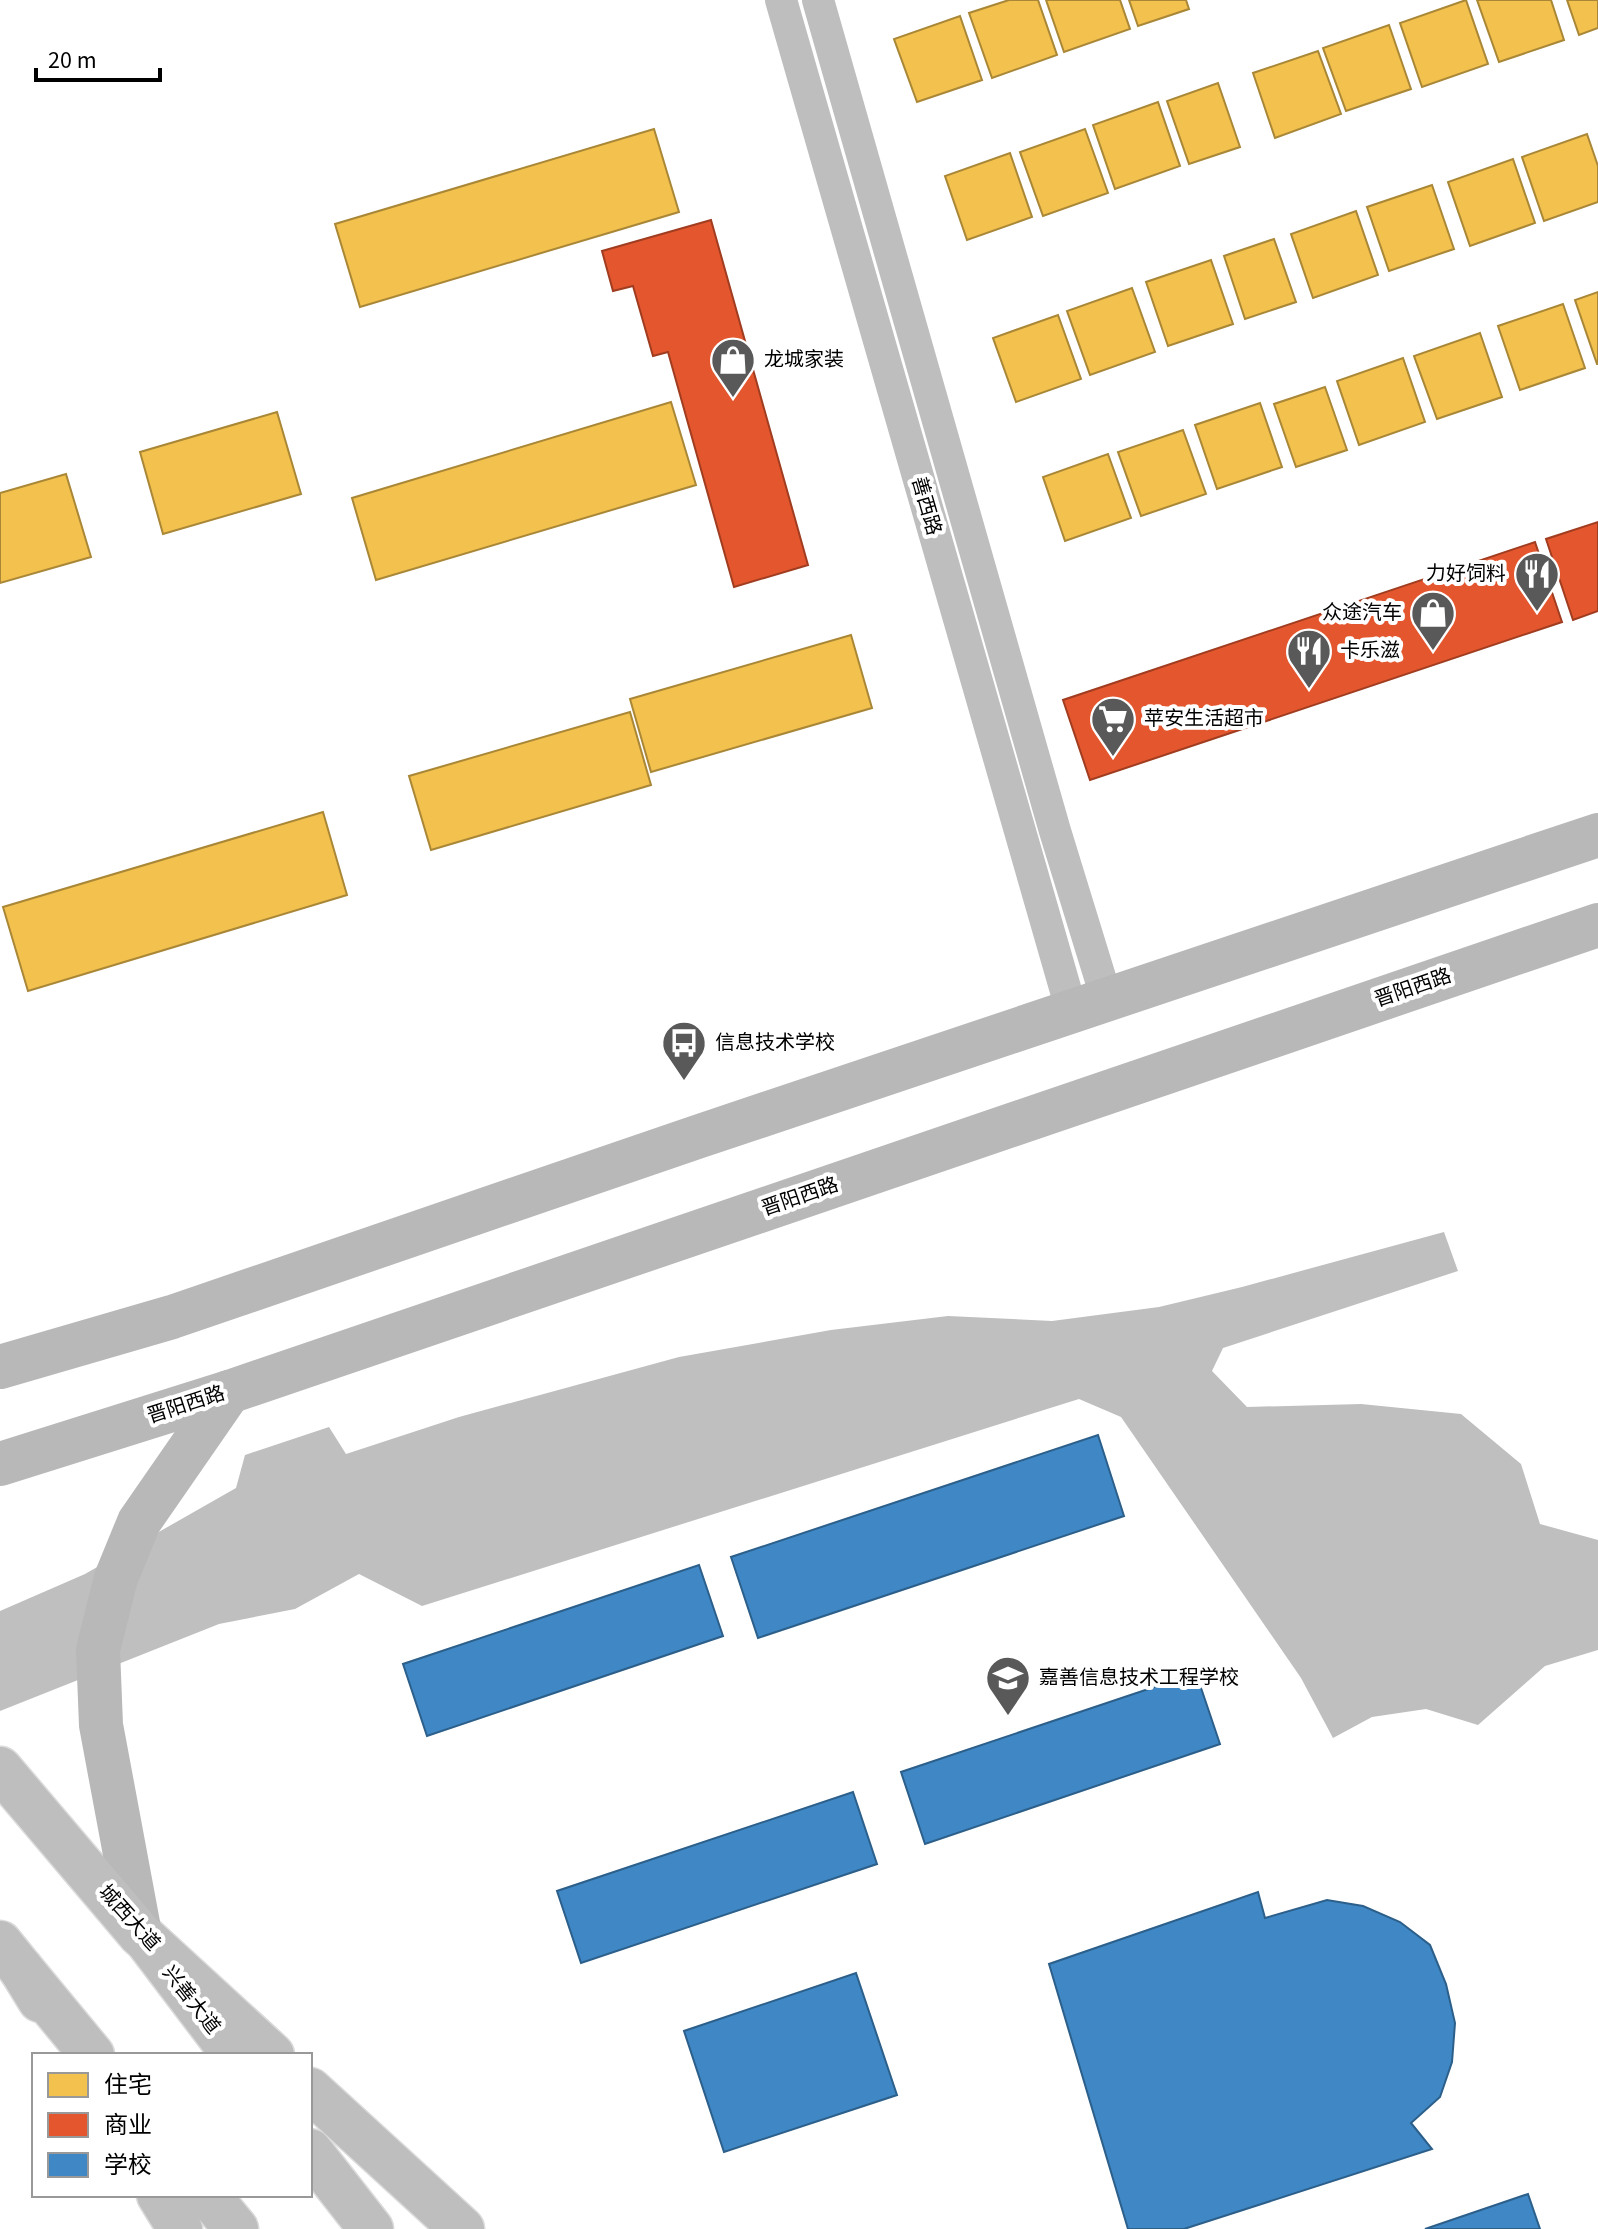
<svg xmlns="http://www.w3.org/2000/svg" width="1598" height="2229" viewBox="0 0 1598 2229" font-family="'Source Sans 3','Noto Sans SC',sans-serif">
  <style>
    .water { fill: #bfbfbf }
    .homes { fill: #f2c14e; stroke: #a98737; stroke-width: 2 }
    .shops { fill: #e4572e; stroke: #a03d20; stroke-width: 2 }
    .schools { fill: #3f88c5; stroke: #2c5f8a; stroke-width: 2 }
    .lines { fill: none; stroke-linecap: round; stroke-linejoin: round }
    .primary-casing { stroke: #dbdbdb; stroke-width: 47 }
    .highway-casing { stroke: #dbdbdb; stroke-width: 47 }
    .street { stroke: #bebebe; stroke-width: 32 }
    .secondary { stroke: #b8b8b8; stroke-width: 44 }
    .primary { stroke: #bebebe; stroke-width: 44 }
    .highway { stroke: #bebebe; stroke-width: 44 }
    .labels { text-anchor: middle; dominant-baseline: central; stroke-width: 8; stroke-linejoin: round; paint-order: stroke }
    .poi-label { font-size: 20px; fill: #000; stroke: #fff; text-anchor: start }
    .street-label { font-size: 20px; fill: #000; stroke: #fff }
  </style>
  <rect width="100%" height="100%" fill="#fff"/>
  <!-- water -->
  <path class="water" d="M1444 1232 1458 1271 1223 1348 1212 1371 1247 1407 1361 1404 1461 1414 1521 1464 1540 1524 1598 1540V1650L1545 1666 1478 1725 1426 1709 1372 1717 1333 1738 1301 1678 1121 1417 1079 1399 422 1606 359 1574 295 1609 219 1624 0 1711V1611L85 1574 236 1488 245 1455 329 1427 346 1454 459 1417 679 1357 831 1330 948 1316 1052 1321 1159 1307 1242 1287Z"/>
  <!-- homes -->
  <g class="homes">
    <path d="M1009 0H1038L1057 55 992 78 969 13Z"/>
    <path d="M1046 0H1120L1130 29 1064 52Z"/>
    <path d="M1129 0H1186L1189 9 1138 26Z"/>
    <path d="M1466 0 1488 64 1422 87 1400 23Z"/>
    <path d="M1477 0H1551L1564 40 1499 62Z"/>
    <path d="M1567 0H1598V28L1579 35Z"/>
    <path d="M960 16 982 80 917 102 894 39Z"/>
    <path d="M1389 25 1411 89 1346 111 1323 48Z"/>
    <path d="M1318 51 1341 114 1275 138 1253 73Z"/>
    <path d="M1218 83 1240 147 1189 164 1167 101Z"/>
    <path d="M1158 102 1180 166 1115 189 1093 125Z"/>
    <path d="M654 129 679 212 360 307 335 224Z"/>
    <path d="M1085 129 1108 193 1043 216 1020 152Z"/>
    <path d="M1587 134 1598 166V202L1544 221 1522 157Z"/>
    <path d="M1010 153 1032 217 967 240 945 176Z"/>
    <path d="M1513 159 1535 223 1470 246 1448 182Z"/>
    <path d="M1432 185 1454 249 1389 271 1367 207Z"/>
    <path d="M1356 211 1378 275 1313 298 1291 234Z"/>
    <path d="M1274 239 1296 302 1245 319 1224 256Z"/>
    <path d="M1211 260 1233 324 1168 346 1146 282Z"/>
    <path d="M1132 288 1155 352 1090 375 1067 311Z"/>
    <path d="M1598 292V364H1597L1575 300Z"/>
    <path d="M1563 304 1585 368 1520 390 1498 326Z"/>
    <path d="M1058 315 1081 379 1016 402 993 338Z"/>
    <path d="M1480 333 1502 397 1437 419 1414 356Z"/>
    <path d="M1403 358 1425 422 1359 445 1337 381Z"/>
    <path d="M1325 387 1347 450 1296 467 1274 404Z"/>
    <path d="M671 402 696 485 376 580 352 498Z"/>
    <path d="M1260 403 1282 467 1217 489 1195 425Z"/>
    <path d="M277 412 301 494 163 534 140 452Z"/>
    <path d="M1183 430 1206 494 1141 516 1118 452Z"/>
    <path d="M1108 454 1131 518 1065 541 1043 477Z"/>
    <path d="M66 474 91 557 0 583V493Z"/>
    <path d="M851 635 872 708 651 772 630 699Z"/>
    <path d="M630 712 651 785 431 850 409 776Z"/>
    <path d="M323 812 347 895 28 991 3 907Z"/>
  </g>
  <!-- shops -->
  <g class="shops">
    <path d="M711 220 808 565 734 587 668 352 653 356 633 286 613 291 602 251Z"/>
    <path d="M1598 522V611L1573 620 1546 539Z"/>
    <path d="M1535 542 1562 622 1090 780 1063 700Z"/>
  </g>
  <!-- schools -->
  <g class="schools">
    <path d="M1098 1435 1124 1516 758 1638 731 1557Z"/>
    <path d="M699 1565 723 1636 427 1736 403 1664Z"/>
    <path d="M1196 1673 1220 1744 925 1844 901 1772Z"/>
    <path d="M853 1792 877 1864 581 1963 557 1891Z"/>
    <path d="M1258 1892 1265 1918 1327 1900 1363 1906 1400 1922 1430 1945 1446 1984 1455 2023 1452 2062 1440 2097 1411 2123 1432 2149 1184 2229H1128L1049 1964Z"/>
    <path d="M856 1973 897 2095 724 2152 684 2031Z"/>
    <path d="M1528 2194 1540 2229H1425Z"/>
  </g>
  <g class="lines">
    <!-- primary casing -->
    <g class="primary-casing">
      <g id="primary">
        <path d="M0 1769 140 1934 272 2055"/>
        <path d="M0 1943 21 1969 40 2000"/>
        <path d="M310 2090 462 2229"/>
        <path d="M159 2195 180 2229"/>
      </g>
    </g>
    <!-- highway casing -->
    <g class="highway-casing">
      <g id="highway">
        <path d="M149 1943 234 2055"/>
        <path d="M21 1969 92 2055"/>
        <path d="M310 2151 371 2229"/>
        <path d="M208 2195 236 2229"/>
      </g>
    </g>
    <!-- street -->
    <g class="street">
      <path d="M781 0 1072 1012"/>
      <path d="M818 0 1055 831 1107 1000"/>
    </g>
    <!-- secondary -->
    <g class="secondary">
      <path d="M0 1367 172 1317 697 1137 1598 835"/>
      <path d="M0 1464 229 1392 1598 925"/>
      <path d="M140 1934 101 1725 98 1650 116 1578 139 1522 229 1392"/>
    </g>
    <!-- primary -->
    <use href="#primary" class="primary"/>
    <!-- highway -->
    <use href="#highway" class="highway"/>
  </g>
  <!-- icons -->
  <defs>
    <g id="shop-pin" transform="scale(2.3)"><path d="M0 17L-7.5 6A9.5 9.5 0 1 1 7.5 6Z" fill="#595959" stroke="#fff"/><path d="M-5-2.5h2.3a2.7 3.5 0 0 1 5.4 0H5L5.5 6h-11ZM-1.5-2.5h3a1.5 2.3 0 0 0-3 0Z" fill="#fff"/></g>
    <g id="restaurant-pin" transform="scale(2.3)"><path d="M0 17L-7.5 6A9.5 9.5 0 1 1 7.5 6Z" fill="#595959" stroke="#fff"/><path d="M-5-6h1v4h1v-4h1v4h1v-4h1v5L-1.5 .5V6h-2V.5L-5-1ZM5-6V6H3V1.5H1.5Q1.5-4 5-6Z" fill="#fff"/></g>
    <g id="supermarket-pin" transform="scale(2.3)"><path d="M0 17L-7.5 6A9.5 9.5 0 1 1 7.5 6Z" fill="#595959" stroke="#fff"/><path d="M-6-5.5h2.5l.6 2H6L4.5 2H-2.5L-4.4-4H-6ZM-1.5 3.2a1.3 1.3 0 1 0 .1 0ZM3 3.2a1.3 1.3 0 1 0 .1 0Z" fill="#fff"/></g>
    <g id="bus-pin" transform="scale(2.3)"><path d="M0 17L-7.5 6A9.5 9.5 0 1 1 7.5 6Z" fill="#595959" stroke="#fff"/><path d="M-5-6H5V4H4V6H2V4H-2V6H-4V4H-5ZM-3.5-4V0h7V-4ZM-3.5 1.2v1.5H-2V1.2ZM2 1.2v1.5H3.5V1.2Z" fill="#fff"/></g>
    <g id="school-pin" transform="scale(2.3)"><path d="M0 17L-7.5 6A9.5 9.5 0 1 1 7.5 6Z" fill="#595959" stroke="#fff"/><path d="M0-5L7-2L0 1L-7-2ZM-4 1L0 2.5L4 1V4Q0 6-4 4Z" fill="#fff"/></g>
  </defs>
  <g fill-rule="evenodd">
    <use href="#shop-pin" x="733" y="360"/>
    <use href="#restaurant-pin" x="1537" y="574"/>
    <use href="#shop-pin" x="1433" y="613"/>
    <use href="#restaurant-pin" x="1309" y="651"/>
    <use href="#supermarket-pin" x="1113" y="719"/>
    <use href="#bus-pin" x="684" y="1043"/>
    <use href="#school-pin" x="1008" y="1678"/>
  </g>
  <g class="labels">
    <!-- poi labels -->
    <g class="poi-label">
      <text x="764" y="360">龙城家装</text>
      <text x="1506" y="574" text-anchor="end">力好饲料</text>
      <text x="1402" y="613" text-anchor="end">众途汽车</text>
      <text x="1340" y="651">卡乐滋</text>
      <text x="1144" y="719">苹安生活超市</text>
      <text x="715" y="1043">信息技术学校</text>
      <text x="1039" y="1678">嘉善信息技术工程学校</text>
    </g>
    <!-- street labels -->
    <g class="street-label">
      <text transform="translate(926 506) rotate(74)">善西路</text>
      <text transform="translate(1413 988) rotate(-19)">晋阳西路</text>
      <text transform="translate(800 1197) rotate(-19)">晋阳西路</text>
      <text transform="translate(186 1405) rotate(-18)">晋阳西路</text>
      <text transform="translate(129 1918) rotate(48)">城西大道</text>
      <text transform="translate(191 2000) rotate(52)">兴善大道</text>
    </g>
  </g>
  <!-- legend -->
  <rect x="32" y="2053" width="280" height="144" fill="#ffffff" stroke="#999999" stroke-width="2"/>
  <rect x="48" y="2073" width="40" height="24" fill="#f2c14e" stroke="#999999" stroke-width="2"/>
  <text x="104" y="2093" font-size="24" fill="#000000">住宅</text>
  <rect x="48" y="2113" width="40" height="24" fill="#e4572e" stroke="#999999" stroke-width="2"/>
  <text x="104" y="2133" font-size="24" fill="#000000">商业</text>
  <rect x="48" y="2153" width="40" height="24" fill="#3f88c5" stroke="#999999" stroke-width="2"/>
  <text x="104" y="2173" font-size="24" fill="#000000">学校</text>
  <!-- scale -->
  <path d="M36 68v12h124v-12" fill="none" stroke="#000000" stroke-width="4"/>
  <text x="48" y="68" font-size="24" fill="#000000" stroke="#ffffff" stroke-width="6" paint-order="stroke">20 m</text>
</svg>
